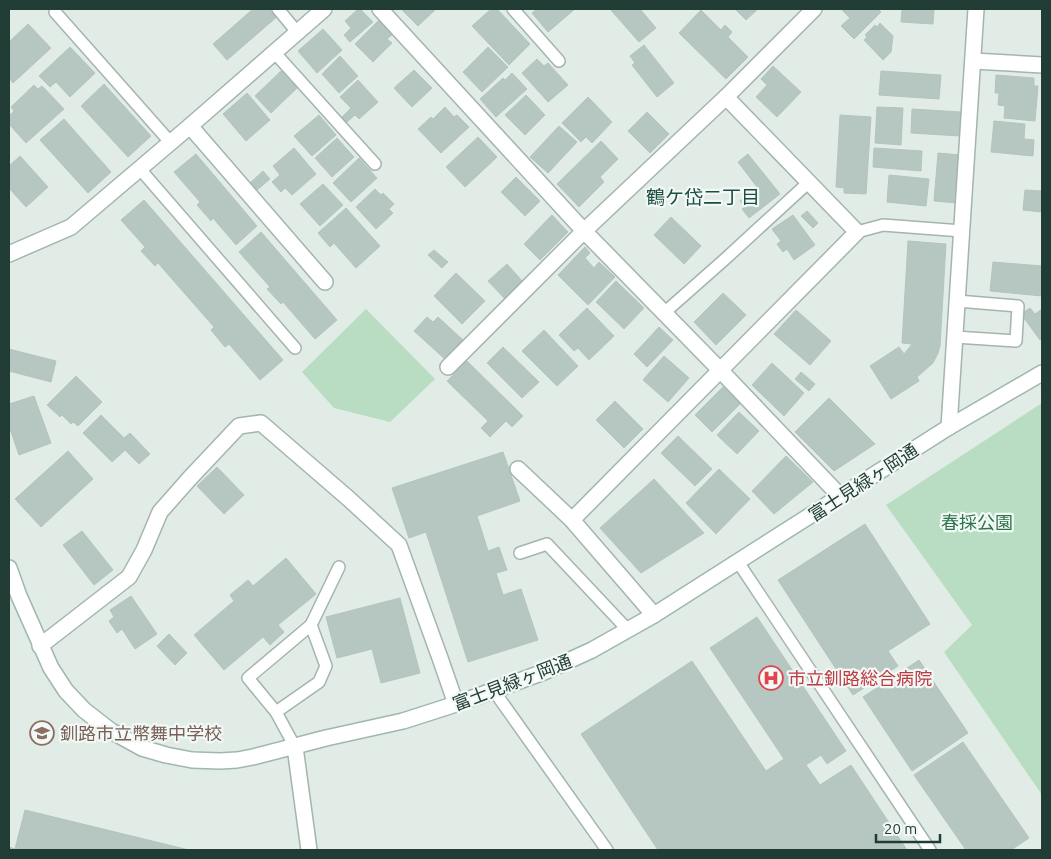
<svg xmlns="http://www.w3.org/2000/svg" width="1051" height="859" viewBox="0 0 1051 859" font-family="Ubuntu,'Noto Sans JP',sans-serif">
  <style>
    .green { fill: #b9ddc3 }
    .building { fill: #b6c6c0; stroke: #b3c5be }
    .lines { fill: none; stroke-linecap: round; stroke-linejoin: round }
    .lane-casing { stroke: #a4b4ae; stroke-width: 14 }
    .street-casing { stroke: #a4b4ae; stroke-width: 18 }
    .secondary-casing { stroke: #9fb7af; stroke-width: 18 }
    .lane { stroke: #fff; stroke-width: 11 }
    .street { stroke: #fff; stroke-width: 15 }
    .secondary { stroke: #fff; stroke-width: 15 }
    .labels { text-anchor: middle; dominant-baseline: central; stroke-width: 4.5; stroke-linejoin: round; paint-order: stroke }
    .street-label { font-size: 18px; fill: #213c35; stroke: #f1f8f5 }
    .park-label { font-size: 18px; fill: #2b7348; stroke: #f1f8f5 }
    .health-label { font-size: 18px; fill: #be3a42; stroke: #f1f8f5; text-anchor: start }
    .education-label { font-size: 18px; fill: #785e54; stroke: #f1f8f5; text-anchor: start }
    .neighbourhood-label { font-size: 19px; fill: #1d4e43; stroke: #f1f8f5 }
  </style>
  <rect width="100%" height="100%" fill="#e1ece7"/>
  <!-- green -->
  <g class="green">
    <path d="M366 309 435 379 390 422 334 408 302 372Z"/>
    <path d="M1042 403V795L944 652 972 625 886 505Z"/>
  </g>
  <!-- building -->
  <g class="building">
    <path d="M253 9H273L279 15 227 60 213 44Z"/>
    <path d="M358 9H360L373 22 350 42 344 35 351 28 345 21Z"/>
    <path d="M401 9H436L418 26Z"/>
    <path d="M491 9H497L530 44 509 65 472 26Z"/>
    <path d="M537 9H575L548 32 532 13Z"/>
    <path d="M610 9H640L656 28 639 42Z"/>
    <path d="M735 9H758L746 20Z"/>
    <path d="M841 9H878L881 12 854 39 841 26 850 18Z"/>
    <path d="M902 9H934L933 24 901 22Z"/>
    <path d="M701 10 721 30 725 25 732 32 728 37 748 57 726 79 679 33Z"/>
    <path d="M379 20 393 34 387 39 392 43 373 62 355 44Z"/>
    <path d="M880 23 893 36 891 52 883 60 864 40 867 37 865 35 875 25 877 27Z"/>
    <path d="M28 24 51 48 13 83 9 78V42Z"/>
    <path d="M323 29 342 50 317 73 298 51Z"/>
    <path d="M644 45 674 83 657 97 632 65 635 63 630 56Z"/>
    <path d="M70 47 95 73 70 97 56 82 50 87 39 76Z"/>
    <path d="M488 47 508 67 482 92 463 72Z"/>
    <path d="M340 56 358 76 339 93 322 74Z"/>
    <path d="M537 59 544 66 548 63 568 85 548 102 522 73Z"/>
    <path d="M773 66 801 92 777 117 756 97 767 85 761 79Z"/>
    <path d="M414 70 432 88 412 107 394 88Z"/>
    <path d="M281 71 297 88 271 113 255 96Z"/>
    <path d="M881 71 941 75 939 99 879 95Z"/>
    <path d="M512 73 527 89 496 117 480 99 503 78 505 80Z"/>
    <path d="M996 75 1034 78V86H1038L1035 121 1004 118 1005 106 998 105 999 93H995Z"/>
    <path d="M358 80 378 102 359 119 355 115 347 122 342 117 351 108 340 97Z"/>
    <path d="M104 84 151 136 128 157 81 106Z"/>
    <path d="M34 85 38 89 42 86 64 109 26 143 9 124V116L14 111 11 107Z"/>
    <path d="M247 93 270 120 246 141 223 114Z"/>
    <path d="M526 95 545 115 525 135 505 115Z"/>
    <path d="M588 97 612 122 592 143 586 137 581 142 562 123Z"/>
    <path d="M445 107 454 117 457 115 469 127 441 153 418 129 431 117 433 119Z"/>
    <path d="M877 107 903 108 901 145 875 143Z"/>
    <path d="M912 109 961 112 960 136 911 133Z"/>
    <path d="M647 112 669 134 650 153 628 131Z"/>
    <path d="M319 115 336 135 312 156 294 136Z"/>
    <path d="M840 115 871 117 866 194 844 193V188L836 187Z"/>
    <path d="M64 119 111 172 88 193 40 140Z"/>
    <path d="M994 121 1025 124 1024 139 1034 140 1033 156 991 152Z"/>
    <path d="M559 126 577 142 548 173 530 157Z"/>
    <path d="M478 137 497 157 465 187 446 167Z"/>
    <path d="M337 138 354 157 332 177 315 158Z"/>
    <path d="M601 141 618 159 600 177 604 182 579 207 557 184Z"/>
    <path d="M294 148 316 174 292 195 285 188 281 192 272 182 280 175 273 166Z"/>
    <path d="M874 148 922 151 921 171 873 167Z"/>
    <path d="M938 153 960 155 956 203 934 201Z"/>
    <path d="M196 154 257 226 236 245 213 218 211 221 197 205 200 202 174 172Z"/>
    <path d="M748 154 780 194 749 218 742 209 745 207 740 201 757 187 738 162Z"/>
    <path d="M20 156 48 187 26 207 9 188V166Z"/>
    <path d="M359 158 377 178 351 202 333 183Z"/>
    <path d="M263 171 270 179 257 190 250 183Z"/>
    <path d="M889 175 929 179 926 206 887 202Z"/>
    <path d="M516 177 540 201 525 216 501 192Z"/>
    <path d="M323 184 343 205 320 226 300 204Z"/>
    <path d="M375 189 381 195 383 193 394 204 389 209 393 213 376 229 356 207Z"/>
    <path d="M1025 190 1042 191V212L1023 210Z"/>
    <path d="M144 200 283 360 260 380 229 344 225 347 211 330 214 327 158 263 155 266 141 251 145 247 121 220Z"/>
    <path d="M346 208 380 246 356 268 334 243 330 247 318 233Z"/>
    <path d="M807 211 818 223 813 228 801 216Z"/>
    <path d="M552 215 568 232 540 260 524 244Z"/>
    <path d="M793 215 815 245 794 260 787 249 783 252 777 244 781 241 772 229Z"/>
    <path d="M671 217 701 246 684 264 654 235Z"/>
    <path d="M261 232 337 320 315 339 283 302 281 304 267 289 270 287 239 252Z"/>
    <path d="M908 241 946 244 940 346 938 353 933 363 917 377 919 381 891 399 870 366 899 347 904 354 909 348 912 344 902 343Z"/>
    <path d="M585 247 590 253 585 258 594 268 599 262 615 277 588 305 558 275Z"/>
    <path d="M434 250 448 262 442 268 428 255Z"/>
    <path d="M993 262 1042 266V296L990 291Z"/>
    <path d="M507 264 524 283 506 300 488 281Z"/>
    <path d="M456 273 485 301 462 324 434 296Z"/>
    <path d="M616 281 644 308 624 329 596 302Z"/>
    <path d="M723 293 746 315 716 345 694 322Z"/>
    <path d="M587 308 614 336 589 360 578 348 574 351 559 335Z"/>
    <path d="M1030 308 1035 314 1042 309V338L1040 340 1021 314Z"/>
    <path d="M796 310 831 341 810 365 774 334Z"/>
    <path d="M427 317 433 322 438 317 463 340 446 360 414 331Z"/>
    <path d="M659 327 673 340 647 367 634 354Z"/>
    <path d="M544 330 578 366 557 386 522 351Z"/>
    <path d="M503 347 539 382 522 398 487 363Z"/>
    <path d="M9 349 56 361 51 382 9 371Z"/>
    <path d="M664 356 689 378 668 402 643 380Z"/>
    <path d="M467 361 523 416 512 427 506 421 490 437 481 428 488 421 447 381Z"/>
    <path d="M772 363 804 393 784 416 752 385Z"/>
    <path d="M801 372 815 384 809 391 795 379Z"/>
    <path d="M76 376 102 402 78 426 73 422 71 424 62 415 60 417 47 405Z"/>
    <path d="M723 387 740 404 712 432 695 415Z"/>
    <path d="M34 396 51 443 19 455 9 426V404Z"/>
    <path d="M829 398 875 444 834 471 795 432Z"/>
    <path d="M615 401 643 429 624 448 596 420Z"/>
    <path d="M739 412 759 431 737 454 717 435Z"/>
    <path d="M101 415 124 438 130 433 150 454 139 464 125 450 112 462 83 433Z"/>
    <path d="M678 436 712 469 695 486 661 453Z"/>
    <path d="M68 451 93 479 41 527 15 499Z"/>
    <path d="M503 452 520 501 477 516 488 551 499 547 507 570 496 573 503 595 521 589 538 640 468 662 426 532 409 538 392 488Z"/>
    <path d="M786 456 813 482 774 514 752 491Z"/>
    <path d="M217 467 244 495 224 514 197 486Z"/>
    <path d="M719 469 750 499 716 534 686 503Z"/>
    <path d="M654 479 704 533 641 573 600 528Z"/>
    <path d="M865 524 930 624 888 651 898 666 853 695 778 580Z"/>
    <path d="M82 531 113 570 94 585 63 545Z"/>
    <path d="M286 558 316 594 278 625 284 632 270 645 263 637 224 670 194 635 234 601 230 595 248 580 253 586Z"/>
    <path d="M131 596 157 634 135 649 122 629 117 633 109 621 114 617 110 610Z"/>
    <path d="M400 598 420 673 381 683 372 649 337 658 326 617Z"/>
    <path d="M757 617 846 751 827 764 821 755 806 765 820 785 851 765 907 850H658L581 734 692 661 766 771 784 759 710 648Z"/>
    <path d="M169 634 187 653 175 665 157 646Z"/>
    <path d="M919 660 968 733 912 771 863 697Z"/>
    <path d="M963 742 1029 838 1011 850H966L914 775Z"/>
    <path d="M25 810 189 850H9V847L15 849Z"/>
  </g>
  <g class="lines">
    <!-- lane casing -->
    <g class="lane-casing">
      <g id="lane">
        <path d="M278 9 297 32"/>
        <path d="M513 9 559 61"/>
        <path d="M55 12 171 143"/>
        <path d="M274 52 375 164"/>
        <path d="M140 169 295 348"/>
        <path d="M857 232 883 225 962 231"/>
        <path d="M664 313 724 260 809 182"/>
        <path d="M955 337 1016 341 1018 306 957 301"/>
        <path d="M520 553 547 544 628 630"/>
        <path d="M738 562 930 850"/>
        <path d="M311 625 339 567"/>
        <path d="M494 691 607 850"/>
        <path d="M276 712 319 682 326 666 311 625 248 678 276 712 295 747"/>
      </g>
    </g>
    <!-- street casing -->
    <g class="street-casing">
      <g id="street">
        <path d="M380 9 584 231 721 371 840 496"/>
        <path d="M973 61 1042 65"/>
        <path d="M190 126 325 282"/>
        <path d="M9 254 71 227 190 126 324 9"/>
        <path d="M448 367 584 231 726 97"/>
        <path d="M949 427 976 9"/>
        <path d="M518 469 572 520 654 615"/>
        <path d="M572 520 857 232 726 97 814 9"/>
        <path d="M40 646 129 577 144 550 160 512 190 478 239 426 261 423 349 499 399 545 440 658 456 704"/>
        <path d="M295 747 309 850"/>
      </g>
    </g>
    <!-- secondary casing -->
    <g class="secondary-casing">
      <path id="secondary" d="M9 568 19 596 51 668 66 691 84 710 111 731 142 748 166 755 192 760 220 761 237 760 253 757 326 738 403 721 456 704 544 672 592 650 654 615 949 427 1042 373"/>
    </g>
    <!-- lane -->
    <use href="#lane" class="lane"/>
    <!-- street -->
    <use href="#street" class="street"/>
    <!-- secondary -->
    <use href="#secondary" class="secondary"/>
  </g>
  <!-- icons -->
  <defs>
    <g id="hospital-ring" transform="scale(1.25)"><circle r="9.5" fill="#f1f8f5" stroke="#e0444e" stroke-width="1.5"/><path d="M-5-5h3v3.5h4V-5h3V5h-3V1.5h-4V5h-3Z" fill="#e0444e"/></g>
    <g id="school-ring" transform="scale(1.25)"><circle r="9.5" fill="#f1f8f5" stroke="#8d6e63" stroke-width="1.5"/><path d="M0-5L7-2L0 1L-7-2ZM-4 1L0 2.5L4 1V4Q0 6-4 4Z" fill="#8d6e63"/></g>
  </defs>
  <g fill-rule="evenodd">
    <use href="#hospital-ring" x="771" y="678"/>
    <use href="#school-ring" x="42" y="733"/>
  </g>
  <g class="labels">
    <!-- street labels -->
    <g class="street-label">
      <text transform="translate(863 482) rotate(-33)">富士見緑ヶ岡通</text>
      <text transform="translate(512 682) rotate(-21)">富士見緑ヶ岡通</text>
    </g>
    <!-- park labels -->
    <g class="park-label">
      <text x="977" y="522">春採公園</text>
    </g>
    <!-- health labels -->
    <g class="health-label">
      <text x="788" y="678">市立釧路総合病院</text>
    </g>
    <!-- education labels -->
    <g class="education-label">
      <text x="60" y="733">釧路市立幣舞中学校</text>
    </g>
    <!-- neighbourhood labels -->
    <g class="neighbourhood-label">
      <text x="703" y="197">鶴ケ岱二丁目</text>
    </g>
  </g>
  <!-- border -->
  <rect width="1051" height="859" fill="none" stroke="#213c35" stroke-width="20"/>
  <!-- scale -->
  <path d="M876 834v8h64v-8" fill="none" stroke="#213c35" stroke-width="2.5"/>
  <text x="884" y="834" font-size="15" fill="#213c35" stroke="#f1f8f5" stroke-width="4" paint-order="stroke">20 m</text>
</svg>
